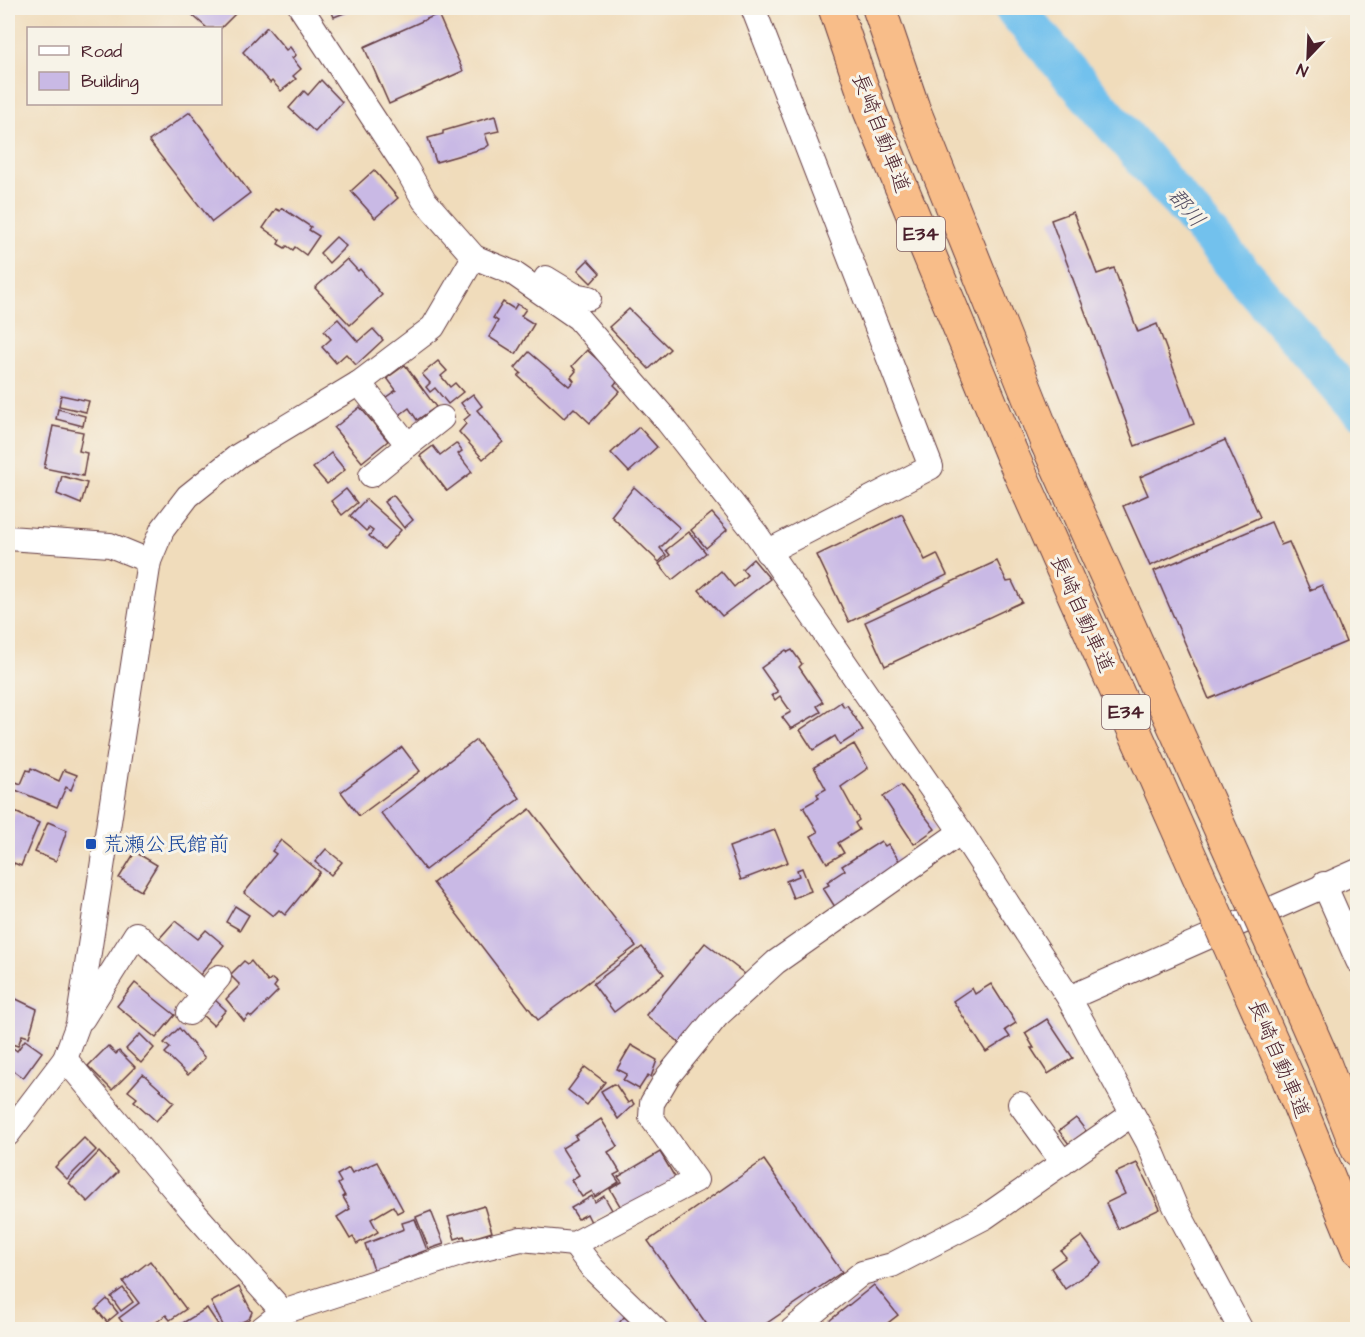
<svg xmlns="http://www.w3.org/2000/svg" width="1365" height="1337" viewBox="0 0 1365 1337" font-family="'Architects Daughter','Klee One',sans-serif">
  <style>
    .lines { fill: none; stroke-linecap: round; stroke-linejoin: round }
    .river { stroke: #72c1ed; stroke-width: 40 }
    .building { fill: #c9b9e5 }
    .minor-casing { stroke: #633b41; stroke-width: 26 }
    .highway-casing { stroke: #633b41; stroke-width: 35 }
    .minor { stroke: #fff; stroke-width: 24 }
    .highway { stroke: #f8bd89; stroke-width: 33 }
    .highway-bridge-casing { stroke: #633b41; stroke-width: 35; stroke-linecap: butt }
    .highway-bridge { stroke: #f8bd89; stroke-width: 33 }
    .transit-dot { fill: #1a4fb4; stroke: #f7f3e8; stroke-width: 2 }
    .labels { text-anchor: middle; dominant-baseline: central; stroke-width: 6; stroke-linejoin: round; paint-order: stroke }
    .shield { fill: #f7f3e8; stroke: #7e5f64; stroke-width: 1.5 }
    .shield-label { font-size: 20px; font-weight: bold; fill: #4a1f2b }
    .street-label { font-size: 21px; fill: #4a1f2b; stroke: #f7f3e8 }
    .transit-label { font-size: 21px; fill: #164399; stroke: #f7f3e8; text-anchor: start }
    .water-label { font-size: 22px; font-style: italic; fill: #565065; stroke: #f7f3e8 }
  </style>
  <rect width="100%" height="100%" fill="#f7f3e8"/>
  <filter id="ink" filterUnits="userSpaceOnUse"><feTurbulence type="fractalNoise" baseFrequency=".0167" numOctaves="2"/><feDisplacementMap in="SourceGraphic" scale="12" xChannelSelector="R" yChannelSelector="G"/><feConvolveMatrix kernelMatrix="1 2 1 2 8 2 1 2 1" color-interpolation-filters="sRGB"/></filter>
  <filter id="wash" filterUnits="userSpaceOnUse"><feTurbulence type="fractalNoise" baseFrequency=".008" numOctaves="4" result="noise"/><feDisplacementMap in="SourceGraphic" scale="24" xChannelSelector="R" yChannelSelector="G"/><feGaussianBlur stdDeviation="1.35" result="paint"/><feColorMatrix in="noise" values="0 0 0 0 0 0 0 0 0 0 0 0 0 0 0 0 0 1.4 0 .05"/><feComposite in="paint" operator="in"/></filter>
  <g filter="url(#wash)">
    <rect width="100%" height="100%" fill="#f0dcbb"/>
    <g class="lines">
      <!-- river -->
      <path class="river" d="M1014 8 1358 408"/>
    </g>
    <g id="blocks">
      <!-- building -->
      <g class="building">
        <path d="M189 8H241L221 28H207L189 12Z"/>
        <path d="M330 8H357L334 17Z"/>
        <path d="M438 14 463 71 389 104 364 47Z"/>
        <path d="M267 27 286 50 290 47 296 55 292 58 301 69 293 76 296 79 281 91 272 81 270 83 243 52Z"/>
        <path d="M321 80 342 102 315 132 289 108 304 91 308 95Z"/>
        <path d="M190 112 250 193 212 222 149 141Z"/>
        <path d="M495 116 499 131 485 134 489 145 485 148 436 162 428 138 443 134V131Z"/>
        <path d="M374 170 398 198 375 218 351 191Z"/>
        <path d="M282 208 311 227 309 230 319 236 306 255 295 247 293 250 287 246 285 248 278 244 280 240 263 228 276 209 280 211Z"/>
        <path d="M1073 212 1097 274 1114 268 1138 332 1157 324 1194 424 1135 446 1051 220Z"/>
        <path d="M336 237 346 246 329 263 320 253Z"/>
        <path d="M347 259 358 271 360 269 382 295 350 325 315 288Z"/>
        <path d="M588 260 600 273 591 283 578 270Z"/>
        <path d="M503 302 514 309 517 304 526 309 521 316 534 324 516 354 489 337 498 321 493 318Z"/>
        <path d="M629 309 670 349 649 369 609 327Z"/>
        <path d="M338 319 358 342 373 329 383 340 356 365 346 354 336 363 322 347 331 339 324 331Z"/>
        <path d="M587 350 619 379 614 385 620 391 590 423 574 408 564 418 518 376 521 373 515 368 529 352 569 386 574 381 571 377 576 371 572 366Z"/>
        <path d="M438 361 447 371 441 376 450 387 455 383 463 392 448 404 435 388 430 392 426 387 430 383 422 374Z"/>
        <path d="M405 365 436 407 417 420 409 408 398 416 385 398 396 390 387 378Z"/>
        <path d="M473 394 482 406 477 410 503 442 483 459 459 432 466 424 464 420 470 415 461 403Z"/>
        <path d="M61 395 89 401 86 412 59 406Z"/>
        <path d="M360 407 388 441 362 462 334 428Z"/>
        <path d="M58 409 85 416 83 426 56 419Z"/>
        <path d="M53 426 83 432 79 451 87 453 83 476 44 468Z"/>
        <path d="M639 427 657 447 629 472 611 453Z"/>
        <path d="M1225 440 1260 517 1150 566 1123 506 1148 495 1140 477Z"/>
        <path d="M456 443 462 451 458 454 472 472 447 491 420 456 433 446 440 455Z"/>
        <path d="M331 453 345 470 327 484 313 468Z"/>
        <path d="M62 476 87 483 81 504 57 494Z"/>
        <path d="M634 487 680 528 660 548 666 555 659 562 611 516Z"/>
        <path d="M346 489 357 503 342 515 331 501Z"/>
        <path d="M393 495 413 520 404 528 384 502Z"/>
        <path d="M366 499 401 530 384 549 369 536 373 531 369 528 366 531 350 516Z"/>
        <path d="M712 513 727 530 706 548 691 530Z"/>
        <path d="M902 514 925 560 937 554 947 575 849 622 817 555Z"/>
        <path d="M1271 522 1281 545 1289 542 1310 590 1322 585 1346 642 1209 699 1154 571Z"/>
        <path d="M689 532 706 553 672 580 659 564 670 555 666 550Z"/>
        <path d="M753 559 770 579 722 616 699 590 721 571 734 587 747 575 742 569Z"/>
        <path d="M997 561 1007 582 1012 581 1022 602 885 666 865 622Z"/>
        <path d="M786 650 788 652 792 650 802 664 799 667 823 702 817 706 821 712 791 729 782 717 791 712 780 696 775 700 772 695 778 692 761 668Z"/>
        <path d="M841 702 844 707 847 705 863 730 840 745 835 736 813 750 800 730Z"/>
        <path d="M476 740 520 798 425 870 381 813Z"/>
        <path d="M854 744 868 768 841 787 859 820 855 823 859 830 838 843 844 853 827 863 811 836 818 832 803 807 819 798 817 794 826 789 814 767Z"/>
        <path d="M402 747 420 771 359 816 341 792Z"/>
        <path d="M31 768 59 781 64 770 77 775 71 790 66 787 57 807 13 789 16 782 21 784 27 770 30 771Z"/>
        <path d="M901 785 935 829 914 844 883 797Z"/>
        <path d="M530 809 636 946 538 1020 433 883Z"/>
        <path d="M15 812 39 823 21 866 14 863 13 866 8 864V829Z"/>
        <path d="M48 822 67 830 56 861 35 852Z"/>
        <path d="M775 830 788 862 741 880 729 847Z"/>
        <path d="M281 840 320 872 285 915 279 910 273 916 244 893 276 854 272 851Z"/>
        <path d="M881 841 885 846 888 844 902 865 835 907 823 888 829 885 827 882 845 870 842 866Z"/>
        <path d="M326 849 342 862 331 875 315 862Z"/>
        <path d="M135 852 157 865 141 891 119 878Z"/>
        <path d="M802 868 811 891 793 898 786 881 799 876 797 870Z"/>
        <path d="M235 906 249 915 240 930 226 922Z"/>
        <path d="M175 921 198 939 206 930 224 945 200 975 158 940Z"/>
        <path d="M705 943 745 974 685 1047 646 1015Z"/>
        <path d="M642 947 664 974 614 1012 593 984Z"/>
        <path d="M244 961 248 964 251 961 268 982 272 979 277 983 274 987 278 991 252 1017 249 1015 244 1021 226 999 240 985 230 975Z"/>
        <path d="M135 983 175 1015 156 1038 117 1006Z"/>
        <path d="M991 984 1016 1023 1005 1030 1010 1037 986 1052 953 1001 972 988 975 994Z"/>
        <path d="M8 995 37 1009 29 1037 22 1035 18 1046 8 1043Z"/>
        <path d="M214 999 226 1010 213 1025 201 1014Z"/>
        <path d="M1047 1019 1073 1058 1048 1074 1031 1048H1034L1025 1033Z"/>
        <path d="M179 1028 205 1058 188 1075 165 1053 170 1048 164 1043Z"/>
        <path d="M140 1034 154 1048 141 1063 126 1049Z"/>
        <path d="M25 1040 42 1052 23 1078 8 1067V1044L17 1051Z"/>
        <path d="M631 1045 657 1060 651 1077 648 1075 639 1089 623 1080 627 1074 617 1069Z"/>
        <path d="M108 1046 116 1054 119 1051 135 1067 112 1090 88 1066Z"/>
        <path d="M585 1067 605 1082 587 1105 568 1090Z"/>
        <path d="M143 1074 174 1102 156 1121 134 1101 137 1098 128 1091Z"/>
        <path d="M613 1084 616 1085 628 1103 632 1101 634 1104 618 1119 601 1091Z"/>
        <path d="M1076 1118 1086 1131 1069 1144 1059 1131Z"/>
        <path d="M601 1119 618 1146 608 1152 620 1172 614 1175 619 1182 595 1197 592 1191 582 1197 571 1180 579 1175 562 1148 577 1139 575 1136Z"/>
        <path d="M84 1138 96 1150 67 1179 55 1167Z"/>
        <path d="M99 1152 118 1172 88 1202 69 1183Z"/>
        <path d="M660 1152 676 1179 623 1211 610 1189 622 1182 618 1177Z"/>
        <path d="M764 1160 842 1272 758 1329H710L648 1241Z"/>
        <path d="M377 1162 403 1210 397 1213 393 1206 371 1219 378 1232 357 1244 353 1237 350 1239 337 1217 350 1209 343 1197 345 1196 338 1184 341 1182 337 1175 349 1168 352 1173Z"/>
        <path d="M1137 1163 1160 1209 1118 1229 1106 1203 1125 1194 1115 1173Z"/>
        <path d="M592 1196 595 1202 604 1196 612 1210 591 1222 587 1214 578 1219 571 1208Z"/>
        <path d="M484 1206 492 1232 466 1240 464 1236 455 1239 448 1217Z"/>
        <path d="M431 1211 444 1244 429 1249 416 1217Z"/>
        <path d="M415 1219 427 1250 374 1270 365 1244 404 1229 402 1223Z"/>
        <path d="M1082 1236 1102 1263 1065 1289 1051 1268 1066 1257 1061 1251Z"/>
        <path d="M150 1261 186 1309 170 1320 166 1315 147 1329H128L119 1318 139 1303 123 1282Z"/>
        <path d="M874 1285 898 1315 880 1329H819Z"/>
        <path d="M239 1287 252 1312 249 1319 225 1329 211 1302Z"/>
        <path d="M123 1288 133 1302 121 1311 111 1297Z"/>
        <path d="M107 1299 118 1313 107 1322 96 1309Z"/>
        <path d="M207 1308 221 1329H173Z"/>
        <path d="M624 1317 639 1329H614Z"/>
      </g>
    </g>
  </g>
  <g filter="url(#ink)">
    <use href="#blocks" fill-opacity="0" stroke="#633b41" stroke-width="1.5"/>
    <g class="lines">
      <!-- minor casing -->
      <g class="minor-casing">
        <g id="minor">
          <path d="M301 8 406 168 424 200 474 257 513 273 578 318 668 422 757 535 961 832 1069 998 1148 1142 1175 1206 1241 1330"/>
          <path d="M753 8 931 467 767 552"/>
          <path d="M546 278 574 295 589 298"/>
          <path d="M359 383 408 445 371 475"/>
          <path d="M408 445 442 418"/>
          <path d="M8 538 110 545 149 561"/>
          <path d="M1324 884 1358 961"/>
          <path d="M1069 998 1358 871"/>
          <path d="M189 1013 219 977"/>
          <path d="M83 1018 136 934 204 995"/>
          <path d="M65 1059 190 1208 283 1312"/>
          <path d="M1020 1104 1063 1163"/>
          <path d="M8 1134 65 1059 78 1024 149 561 162 530 188 496 238 456 359 383 433 327 474 257"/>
          <path d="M574 1244 593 1269 656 1330"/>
          <path d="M260 1330 283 1312 463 1253 521 1239 574 1244 696 1180 651 1117 652 1103 668 1076 717 1016 776 962 961 832"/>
          <path d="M792 1330 862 1273 892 1265 985 1217 1131 1115"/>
        </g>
      </g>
      <!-- highway casing -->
      <g class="highway-casing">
        <g id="highway">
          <path d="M835 8 870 111 1012 455"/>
          <path d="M879 8 913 108 1047 443"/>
          <path d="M1277 955 1323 1060 1358 1150"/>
          <path d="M1240 969 1288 1078 1358 1249"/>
        </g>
      </g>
      <!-- minor -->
      <use href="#minor" class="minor"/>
      <!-- highway -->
      <use href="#highway" class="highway"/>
      <!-- highway-bridge casing -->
      <g class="highway-bridge-casing">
        <g id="highway-bridge">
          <path d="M1047 443 1277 955"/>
          <path d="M1012 455 1240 969"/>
        </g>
      </g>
      <!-- highway-bridge -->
      <use href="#highway-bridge" class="highway-bridge"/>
    </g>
  </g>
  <!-- markers -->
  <rect class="transit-dot" x="85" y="838" width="12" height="12" rx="3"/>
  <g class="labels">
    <!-- shield labels -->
    <g class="shield">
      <rect x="897" y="217" width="48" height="34" rx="4.5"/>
      <rect x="1102" y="695" width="48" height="34" rx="4.5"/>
    </g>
    <g class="shield-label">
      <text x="921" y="234">E34</text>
      <text x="1126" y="712">E34</text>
    </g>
    <!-- street labels -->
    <g class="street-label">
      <text transform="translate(881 133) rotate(69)">長崎自動車道</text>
      <text transform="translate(1082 614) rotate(66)">長崎自動車道</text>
      <text transform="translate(1279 1059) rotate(67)">長崎自動車道</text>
    </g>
    <!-- transit labels -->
    <g class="transit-label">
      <text x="103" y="844">荒瀬公民館前</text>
    </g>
    <!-- water labels -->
    <g class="water-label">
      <text transform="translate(1186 208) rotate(49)">郡川</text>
    </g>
  </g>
  <!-- margin -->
  <rect width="1365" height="1337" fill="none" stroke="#f7f3e8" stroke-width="30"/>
  <!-- legend -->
  <rect x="27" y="27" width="195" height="78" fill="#f7f3e8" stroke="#b29e9c" stroke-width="1.5"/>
  <rect x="39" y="46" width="30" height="9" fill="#ffffff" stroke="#b29e9c" stroke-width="1.5"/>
  <text x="81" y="57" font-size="18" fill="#4a1f2b">Road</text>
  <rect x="39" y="72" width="30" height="18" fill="#c9b9e5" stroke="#b29e9c" stroke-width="1.5"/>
  <text x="81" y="87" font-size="18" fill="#4a1f2b">Building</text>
  <!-- north arrow -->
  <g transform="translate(1308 57) rotate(203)" stroke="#f7f3e8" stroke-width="4.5" paint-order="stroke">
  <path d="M0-4.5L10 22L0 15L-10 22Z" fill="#4a1f2b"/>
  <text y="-9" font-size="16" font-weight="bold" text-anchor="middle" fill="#4a1f2b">N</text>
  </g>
</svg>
